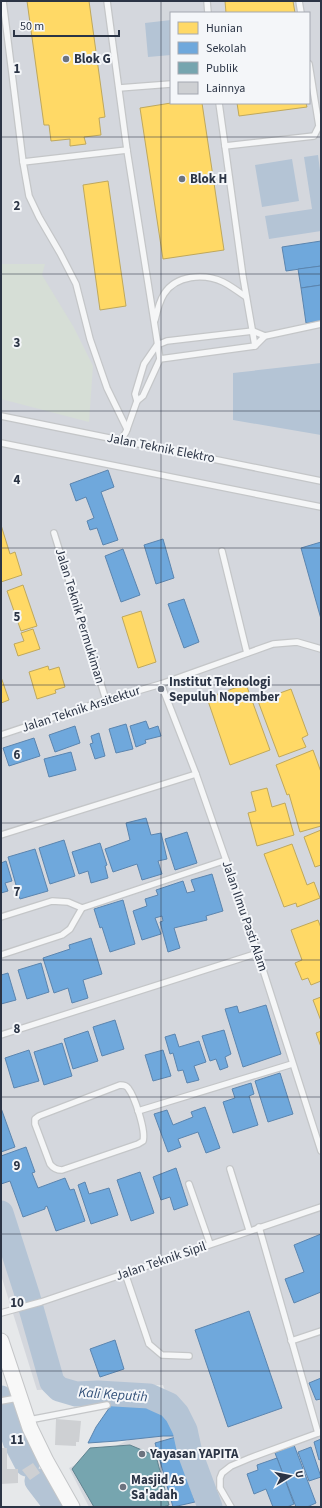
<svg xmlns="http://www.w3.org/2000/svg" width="322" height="1508" viewBox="0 0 322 1508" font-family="'Source Sans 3',sans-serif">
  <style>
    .built { fill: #d4d7dd; fill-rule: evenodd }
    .green { fill: #d6ded6 }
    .water { fill: #b4c4d5 }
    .homes { fill: #ffd966; stroke: #bfa85c }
    .schools { fill: #6fa8dc; stroke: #5b85af }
    .public { fill: #76a5af; stroke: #60838f }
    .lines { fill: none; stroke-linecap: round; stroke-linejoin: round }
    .river { stroke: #b4c4d5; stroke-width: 25 }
    .building { fill: #ced0d3 }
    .lane-casing { stroke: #c4c6c8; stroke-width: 8 }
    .secondary-casing { stroke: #c4c6c8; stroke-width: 17 }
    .lane { stroke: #f5f6f7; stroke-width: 5.5 }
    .secondary { stroke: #f8f8f8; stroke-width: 15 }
    .grid { fill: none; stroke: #2b3445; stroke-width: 1; stroke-opacity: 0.55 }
    .poi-dot { fill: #6c737f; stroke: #f4f6f9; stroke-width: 1.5 }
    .labels { text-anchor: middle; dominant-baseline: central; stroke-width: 4; stroke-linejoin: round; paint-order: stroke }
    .poi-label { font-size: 13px; font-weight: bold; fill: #2b3445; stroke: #f4f6f9; text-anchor: start }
    .street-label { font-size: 13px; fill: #2b3445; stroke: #f4f6f9 }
    .water-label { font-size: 14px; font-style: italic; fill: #34527a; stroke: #f4f6f9 }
    .grid-label { font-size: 13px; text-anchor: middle; font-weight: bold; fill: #2b3445; stroke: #f4f6f9; stroke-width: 4; stroke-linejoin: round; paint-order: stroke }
  </style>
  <rect width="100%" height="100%" fill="#e6e8ea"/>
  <!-- built -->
  <g class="built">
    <path d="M1 1H321V1507H206L163 1385 37 1390 1 1275ZM171 13H309V103H171Z"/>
    <path d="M176 1427 202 1507H89L69 1468 135 1437Z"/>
  </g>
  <!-- green -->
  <path class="green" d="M1 264H45L42 275 73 326 93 366 89 422 1 399Z"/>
  <!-- water -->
  <g class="water">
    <path d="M171 20V55L148 57 145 23Z"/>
    <path d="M318 155 321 178V231L269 239 265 216 312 209 304 157Z"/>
    <path d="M292 159 299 201 262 207 255 165Z"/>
    <path d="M321 363V435L233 420V373Z"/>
  </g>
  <!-- homes -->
  <g class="homes">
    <path d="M27 1H89L105 117 99 118 101 135 84 137 86 144 70 146V139L51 141 49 125H44Z"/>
    <path d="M225 1H293L295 13H226Z"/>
    <path d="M171 103H202L224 250 163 259 140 108Z"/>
    <path d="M237 103H306L307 107 239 116Z"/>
    <path d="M108 181 126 306 100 310 83 185Z"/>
    <path d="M1 525 10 554 15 552 22 575 1 582Z"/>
    <path d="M23 585 37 626 21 631 7 591Z"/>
    <path d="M141 611 156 662 138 668 122 617Z"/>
    <path d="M33 629 40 649 18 656 14 644 24 641 21 633Z"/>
    <path d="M48 666 49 670 59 667 65 687 55 690 56 693 37 699 29 672Z"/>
    <path d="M1 677 9 700 1 703Z"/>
    <path d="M246 684 270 750 230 765 207 698Z"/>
    <path d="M291 689 308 735 302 738 306 747 279 757 258 701Z"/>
    <path d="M313 750 321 772V826L300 832 289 794 287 795 276 765Z"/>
    <path d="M267 788 272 807 285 803 294 835 257 846 248 813 256 811 251 792Z"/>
    <path d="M321 830V865L315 867 304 837Z"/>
    <path d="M292 844 307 885 314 882 320 898 297 907 296 903 284 907 264 854Z"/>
    <path d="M318 920 321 928V981L311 985 308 978 302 980 295 963 302 960 291 930Z"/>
    <path d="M321 997V1021L313 1000Z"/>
    <path d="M321 1031V1047L316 1033Z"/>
  </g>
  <!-- schools -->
  <g class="schools">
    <path d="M321 241V266L286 271 282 247Z"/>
    <path d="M321 266V285L301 288 298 269Z"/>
    <path d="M321 285V321L306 323 301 288Z"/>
    <path d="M108 470 114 487 101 492 118 540 103 545 97 528 90 530 87 521 94 518 86 497 76 501 70 484Z"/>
    <path d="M163 539 174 578 156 584 144 545Z"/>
    <path d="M321 542V619L301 548Z"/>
    <path d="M123 549 140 595 121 602 105 556Z"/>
    <path d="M184 599 199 642 184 648 168 604Z"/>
    <path d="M146 721 149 729 158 726 161 736 145 740 146 743 136 747 130 726Z"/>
    <path d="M126 724 133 749 116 753 109 729Z"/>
    <path d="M75 726 80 743 55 752 49 735Z"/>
    <path d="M99 733 105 756 95 759 90 744 93 743 91 736Z"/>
    <path d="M34 738 40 756 9 766 3 748Z"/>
    <path d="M71 752 76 770 49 777 44 759Z"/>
    <path d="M146 818 151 835 161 833 167 859 158 861 162 874 142 880 137 864 113 872 105 849 130 840 126 823Z"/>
    <path d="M187 832 197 863 175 870 165 839Z"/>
    <path d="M64 840 75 876 50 884 39 848Z"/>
    <path d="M100 843 107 865 105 866 108 878 91 883 88 871 79 874 72 852Z"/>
    <path d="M35 849 48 891 20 899 8 857Z"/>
    <path d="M6 861 12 881 5 883 8 891 1 893V863Z"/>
    <path d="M212 874 223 911 206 916 207 920 174 928 180 948 168 952 160 922 163 921 162 916 155 918 161 934 142 940 133 911 147 906 145 899 158 895 156 890 183 881 187 893 195 891 191 880Z"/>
    <path d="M123 900 135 944 110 952 102 927 100 928 94 909Z"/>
    <path d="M91 938 102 974 83 980 88 998 72 1003 68 988 54 993 43 958 70 949 69 945Z"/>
    <path d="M41 963 49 992 27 999 18 970Z"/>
    <path d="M8 973 16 1000 1 1004V975Z"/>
    <path d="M266 1005 281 1054 243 1067 225 1009 237 1006 239 1013Z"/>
    <path d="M115 1020 124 1049 102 1056 93 1027Z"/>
    <path d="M224 1030 231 1054 225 1057 228 1067 220 1070 216 1059 210 1061 202 1036Z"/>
    <path d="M88 1031 98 1061 73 1069 64 1039Z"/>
    <path d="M175 1034 179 1047 199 1041 206 1062 194 1066 199 1080 187 1083 183 1070 178 1071 173 1053 170 1054 165 1037Z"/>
    <path d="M62 1043 72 1076 44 1085 34 1052Z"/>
    <path d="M29 1050 39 1081 14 1088 5 1058Z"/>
    <path d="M163 1050 171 1076 153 1081 145 1055Z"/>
    <path d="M280 1073 293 1114 268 1122 255 1081Z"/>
    <path d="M251 1083 254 1094 249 1096 258 1125 233 1133 223 1102 235 1098 232 1089Z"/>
    <path d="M205 1107 220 1148 206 1153 198 1132 178 1139 181 1147 168 1152 154 1114 167 1110 173 1125 193 1117 191 1112Z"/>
    <path d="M1 1108 15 1147 1 1152Z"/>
    <path d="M26 1147 35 1172 32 1173 38 1188 65 1178 70 1190 74 1189 85 1221 56 1231 47 1206 45 1207V1209L23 1217 10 1181 1 1184V1156Z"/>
    <path d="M176 1168 188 1205 174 1210 170 1197 161 1200 153 1177Z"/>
    <path d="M140 1172 154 1213 131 1221 117 1180Z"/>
    <path d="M85 1182 89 1194 109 1188 118 1215 91 1224 78 1185Z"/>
    <path d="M321 1234V1292L294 1303 285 1279 304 1272 294 1245Z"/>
    <path d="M249 1311 282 1408 228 1427 195 1330Z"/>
    <path d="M115 1340 124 1369 100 1377 90 1349Z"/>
    <path d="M321 1378V1399L316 1400 309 1383Z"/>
    <path d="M114 1401 151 1402 168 1414 176 1436H163L117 1441 88 1443 96 1427Z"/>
    <path d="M176 1437 195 1502 173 1507 155 1443Z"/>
    <path d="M321 1439V1459L319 1460 314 1442Z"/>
    <path d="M294 1445 316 1503 307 1507H296L275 1453Z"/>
    <path d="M311 1447 321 1477 309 1481 298 1452Z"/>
    <path d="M277 1458 294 1504 287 1507H273L266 1489 254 1494 247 1474 258 1470 257 1465Z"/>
  </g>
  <!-- public -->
  <path class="public" d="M130 1445 156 1456 169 1505 163 1507H94L72 1469 90 1448Z"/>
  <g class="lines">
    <!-- river -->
    <g class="river">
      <path d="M1 1213 27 1294 52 1382 59 1389 76 1394 98 1393 149 1396 169 1405 177 1414 185 1430 190 1453 210 1507"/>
      <path d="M1 1398 15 1441 27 1464"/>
      <path d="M37 1481 57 1507"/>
    </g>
  </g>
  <!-- building -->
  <g class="building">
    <path d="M56 1419 81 1421 79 1442H76V1446L55 1445Z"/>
    <path d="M1 1448H7V1469H18V1483L1 1484Z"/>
    <path d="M33 1463 40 1473 30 1480 22 1470Z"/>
  </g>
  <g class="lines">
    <!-- lane casing -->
    <g class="lane-casing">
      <g id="lane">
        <path d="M3 1 23 162 127 150"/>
        <path d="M107 1 127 150 160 359"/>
        <path d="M207 1 208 13"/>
        <path d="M299 1 301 13"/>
        <path d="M119 88 171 84"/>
        <path d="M219 103 225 146"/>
        <path d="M23 162 29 196 39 217 60 253 76 284 90 339 107 388 127 429"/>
        <path d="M155 320C157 311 159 302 164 294 176 275 204 273 223 282 231 286 239 292 246 297"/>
        <path d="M255 346 243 277 225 146 314 136 319 126 309 64"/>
        <path d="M137 401 143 396 160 359 255 346 265 336 321 324"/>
        <path d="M1 416 321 481"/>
        <path d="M121 440 126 432 137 401 135 394 144 364 157 345 167 341 253 331 265 336"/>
        <path d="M1 443 321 507"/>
        <path d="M54 533 106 700"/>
        <path d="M222 551 247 653"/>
        <path d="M161 684 196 774 249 926 321 1151"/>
        <path d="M1 735 106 700 161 684 273 644 297 642 321 649"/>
        <path d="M1 835 196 774"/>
        <path d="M1 917 52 901 68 902 82 908 226 860"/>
        <path d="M1 955 62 935 70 929 82 908"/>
        <path d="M1 1035 258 953"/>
        <path d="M120 1085C123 1085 126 1085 128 1088 135 1097 146 1131 143 1141L138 1144 62 1170C56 1170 53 1168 50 1164L35 1124V1119L39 1116Z"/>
        <path d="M138 1111 292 1064"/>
        <path d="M230 1169 249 1230"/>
        <path d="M189 1184 210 1244"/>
        <path d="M259 1227 318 1433"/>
        <path d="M125 1273 149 1344 162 1355 189 1356"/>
        <path d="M1 1313 41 1302 321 1207"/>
        <path d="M291 1341 321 1331"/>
        <path d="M1 1401 18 1398"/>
        <path d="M29 1420 107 1405"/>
        <path d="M231 1507 220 1488V1478L222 1473 231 1466 250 1458 321 1432"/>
      </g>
    </g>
    <!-- secondary casing -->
    <g class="secondary-casing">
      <path id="secondary" d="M1 1341 30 1428 46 1461 72 1507"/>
    </g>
    <!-- lane -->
    <use href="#lane" class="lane"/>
    <!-- secondary -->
    <use href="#secondary" class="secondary"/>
  </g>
  <!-- grid -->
  <path class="grid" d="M161 1V1507M1 137H321M1 274H321M1 411H321M1 548H321M1 685H321M1 823H321M1 960H321M1 1097H321M1 1234H321M1 1371H321"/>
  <!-- markers -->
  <g class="poi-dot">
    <circle cx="66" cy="59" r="4"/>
    <circle cx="182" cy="179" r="4"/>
    <circle cx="161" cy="689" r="4"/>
    <circle cx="142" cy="1454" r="4"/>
    <circle cx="123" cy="1487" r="4"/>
  </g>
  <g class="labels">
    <!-- poi labels -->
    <g class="poi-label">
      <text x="74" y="59">Blok G</text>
      <text x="190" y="179">Blok H</text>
      <text x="169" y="682">Institut Teknologi<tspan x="169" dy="15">Sepuluh Nopember</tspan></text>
      <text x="150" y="1454">Yayasan YAPITA</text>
      <text x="131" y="1480">Masjid As<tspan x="131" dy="15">Sa'adah</tspan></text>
    </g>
    <!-- street labels -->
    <g class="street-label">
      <text transform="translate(161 448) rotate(11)">Jalan Teknik Elektro</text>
      <text transform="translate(80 616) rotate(73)">Jalan Teknik Permukiman</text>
      <text transform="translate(81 709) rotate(-18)">Jalan Teknik Arsitektur</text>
      <text transform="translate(245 916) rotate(71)">Jalan Ilmu Pasti Alam</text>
      <text transform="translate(161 1261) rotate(-19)">Jalan Teknik Sipil</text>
    </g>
    <!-- water labels -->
    <g class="water-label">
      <text transform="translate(113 1395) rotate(4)">Kali Keputih</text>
    </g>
  </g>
  <g class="grid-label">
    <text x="17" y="73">1</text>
    <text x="17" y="210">2</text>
    <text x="17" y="347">3</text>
    <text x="17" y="484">4</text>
    <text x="17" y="621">5</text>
    <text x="17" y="759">6</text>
    <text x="17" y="896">7</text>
    <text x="17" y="1033">8</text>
    <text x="17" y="1170">9</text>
    <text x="17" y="1307">10</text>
    <text x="17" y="1444">11</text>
  </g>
  <!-- border -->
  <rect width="322" height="1508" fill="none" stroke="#2b3445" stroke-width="4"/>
  <!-- legend -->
  <rect x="170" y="12" width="140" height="92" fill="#f4f6f9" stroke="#a4a8b1"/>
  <rect x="178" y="22" width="20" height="12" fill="#ffd966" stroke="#a4a8b1"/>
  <text x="206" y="32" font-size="12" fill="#2b3445">Hunian</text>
  <rect x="178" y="42" width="20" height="12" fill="#6fa8dc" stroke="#a4a8b1"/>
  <text x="206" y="52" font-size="12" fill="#2b3445">Sekolah</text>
  <rect x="178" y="62" width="20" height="12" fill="#76a5af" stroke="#a4a8b1"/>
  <text x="206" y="72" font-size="12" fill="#2b3445">Publik</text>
  <rect x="178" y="82" width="20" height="12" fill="#ced0d3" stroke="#a4a8b1"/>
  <text x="206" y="92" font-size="12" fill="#2b3445">Lainnya</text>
  <!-- north arrow -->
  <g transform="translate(290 1476) rotate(80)" stroke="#f4f6f9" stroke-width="3" paint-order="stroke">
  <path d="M0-3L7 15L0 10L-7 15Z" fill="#2b3445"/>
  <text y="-6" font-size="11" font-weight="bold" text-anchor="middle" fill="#2b3445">U</text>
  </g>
  <!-- scale -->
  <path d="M14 30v6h105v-6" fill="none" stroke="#2b3445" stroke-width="2"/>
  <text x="20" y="30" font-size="12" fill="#2b3445" stroke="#f4f6f9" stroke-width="3" paint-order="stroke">50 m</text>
</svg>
